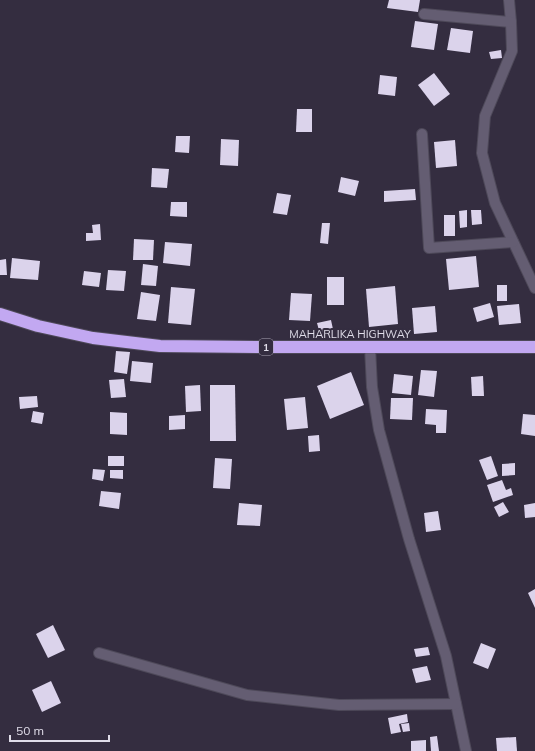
<svg xmlns="http://www.w3.org/2000/svg" width="535" height="751" viewBox="0 0 535 751" font-family="Mulish,sans-serif">
  <style>
    .building { fill: #dbd3eb }
    .lines { fill: none; stroke-linecap: round; stroke-linejoin: round }
    .minor-casing { stroke: #4e4959; stroke-width: 12 }
    .highway-casing { stroke: #4e4959; stroke-width: 14 }
    .minor { stroke: #645d72; stroke-width: 10 }
    .highway { stroke: #c2a8f1; stroke-width: 12 }
    .labels { text-anchor: middle; dominant-baseline: central; stroke-width: 4; stroke-linejoin: round; paint-order: stroke }
    .shield { fill: #342d40; stroke: #aca8b6; stroke-width: 1 }
    .shield-label { font-size: 10px; font-weight: bold; fill: #e0dde9 }
    .street-label { font-size: 11px; fill: #e0dde9; stroke: #342d40 }
  </style>
  <rect width="100%" height="100%" fill="#342d40"/>
  <!-- building -->
  <g class="building">
    <path d="M389 0H420L418 12 387 8Z"/>
    <path d="M415 21 438 24 434 50 411 47Z"/>
    <path d="M451 28 473 31 470 53 447 50Z"/>
    <path d="M501 50 502 58 491 59 489 52Z"/>
    <path d="M434 73 450 94 434 106 418 85Z"/>
    <path d="M380 75 397 77 395 96 378 94Z"/>
    <path d="M297 109H312V132H296Z"/>
    <path d="M176 136H190L189 153 175 152Z"/>
    <path d="M221 139 239 140 238 166 220 165Z"/>
    <path d="M455 140 457 166 436 168 434 142Z"/>
    <path d="M152 168 169 169 167 188 151 187Z"/>
    <path d="M341 177 359 181 355 196 338 192Z"/>
    <path d="M415 189 416 200 384 202V191Z"/>
    <path d="M277 193 291 195 287 215 273 213Z"/>
    <path d="M171 202H187V217L170 216Z"/>
    <path d="M467 210V227L460 228 459 211Z"/>
    <path d="M471 210H481L482 224 472 225Z"/>
    <rect x="444" y="215" width="11" height="21"/>
    <path d="M322 223H330L328 244 320 243Z"/>
    <path d="M100 224 101 240 86 241V233H93L92 225Z"/>
    <path d="M134 239 154 240 153 260H133Z"/>
    <path d="M165 242 192 244 190 266 163 263Z"/>
    <path d="M476 256 479 287 449 290 446 259Z"/>
    <path d="M12 258 40 261 38 280 10 278Z"/>
    <path d="M6 259 7 275H0V260Z"/>
    <path d="M143 264 158 266 156 286 141 285Z"/>
    <path d="M108 270 126 271 124 291 106 290Z"/>
    <path d="M84 271 101 273 99 287 82 285Z"/>
    <rect x="327" y="277" width="17" height="28"/>
    <rect x="497" y="285" width="10" height="16"/>
    <path d="M395 286 398 324 369 327 366 289Z"/>
    <path d="M171 287 195 289 191 325 168 323Z"/>
    <path d="M141 292 160 295 156 321 137 319Z"/>
    <path d="M291 293 312 294 310 321 289 320Z"/>
    <path d="M490 303 494 317 477 322 473 308Z"/>
    <path d="M519 304 521 323 499 325 497 306Z"/>
    <path d="M435 306 437 332 414 334 412 308Z"/>
    <path d="M331 320 334 334 321 338 317 323Z"/>
    <path d="M116 351 130 352 127 374 114 372Z"/>
    <path d="M132 361 153 363 151 383 130 381Z"/>
    <path d="M421 370 437 371 434 397 418 395Z"/>
    <path d="M351 372 364 405 330 419 317 386Z"/>
    <path d="M394 374 413 376 411 395 392 393Z"/>
    <path d="M483 376 484 396H472L471 377Z"/>
    <path d="M124 379 126 397 111 398 109 380Z"/>
    <path d="M200 385 201 411 186 412 185 386Z"/>
    <path d="M210 385H235L236 441H210Z"/>
    <path d="M37 396 38 407 20 409 19 397Z"/>
    <path d="M305 397 308 428 287 430 284 399Z"/>
    <path d="M391 398H413L412 420 390 419Z"/>
    <path d="M426 409 447 410 446 433H436V425L425 424Z"/>
    <path d="M33 411 44 413 42 424 31 422Z"/>
    <path d="M110 412 127 413V435L110 434Z"/>
    <path d="M523 414 535 415V436L521 434Z"/>
    <path d="M185 415V429L169 430V416Z"/>
    <path d="M319 435 320 451 309 452 308 436Z"/>
    <rect x="108" y="456" width="16" height="10"/>
    <path d="M491 456 498 476 487 480 479 460Z"/>
    <path d="M215 458 232 459 230 489 213 488Z"/>
    <path d="M515 463V475L502 476V464Z"/>
    <path d="M93 469 105 470 103 481 92 479Z"/>
    <path d="M110 470H123V479L110 478Z"/>
    <path d="M502 480 506 490 511 488 513 495 493 502 487 485Z"/>
    <path d="M101 491 121 493 119 509 99 506Z"/>
    <path d="M503 502 509 512 499 517 494 507Z"/>
    <path d="M239 503 262 505 260 526 237 525Z"/>
    <path d="M535 503V517L525 518 524 505Z"/>
    <path d="M438 511 441 530 426 532 424 513Z"/>
    <path d="M535 589V608L528 593Z"/>
    <path d="M53 625 65 650 48 658 36 634Z"/>
    <path d="M481 643 496 649 488 669 473 663Z"/>
    <path d="M428 647 430 655 416 657 414 649Z"/>
    <path d="M427 666 431 680 416 683 412 669Z"/>
    <path d="M51 681 61 703 42 712 32 690Z"/>
    <path d="M407 714 408 722 399 724 401 732 391 734 388 718Z"/>
    <path d="M409 723 410 731 403 732 401 724Z"/>
    <path d="M437 736 439 751H431L430 737Z"/>
    <path d="M516 737 517 751H497L496 738Z"/>
    <path d="M426 740V751H411V741Z"/>
  </g>
  <g class="lines">
    <!-- minor casing -->
    <g class="minor-casing">
      <g id="minor">
        <path d="M509 0 511 22 512 51 485 116 482 153 495 203 535 288"/>
        <path d="M424 14 511 22"/>
        <path d="M422 134 429 248 513 242"/>
        <path d="M370 347 372 387 379 430 409 539 446 656 466 751"/>
        <path d="M99 653 247 695 339 705 456 704"/>
      </g>
    </g>
    <!-- highway casing -->
    <g class="highway-casing">
      <path id="highway" d="M0 314 38 326 93 338 160 346 258 347H535"/>
    </g>
    <!-- minor -->
    <use href="#minor" class="minor"/>
    <!-- highway -->
    <use href="#highway" class="highway"/>
  </g>
  <g class="labels">
    <!-- shield labels -->
    <rect class="shield" x="259" y="339" width="14" height="16" rx="3"/>
    <g class="shield-label">
      <text x="266" y="347">1</text>
    </g>
    <!-- street labels -->
    <g class="street-label">
      <text x="350" y="334">MAHARLIKA HIGHWAY</text>
    </g>
  </g>
  <!-- scale -->
  <path d="M10 735v6h99v-6" fill="none" stroke="#e0dde9" stroke-width="2"/>
  <text x="16" y="735" font-size="12" fill="#e0dde9" stroke="#342d40" stroke-width="3" paint-order="stroke">50 m</text>
</svg>
